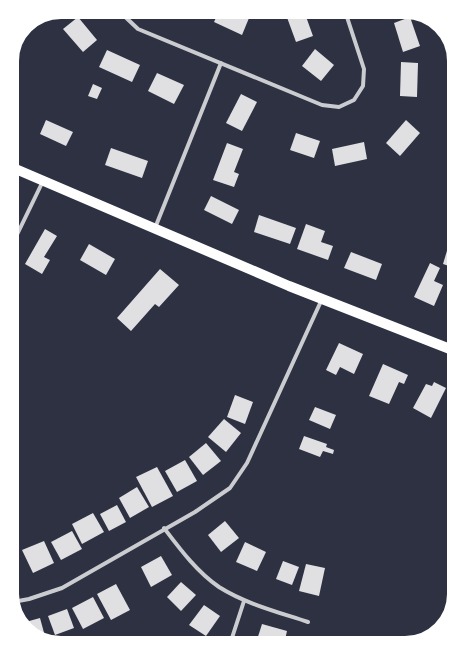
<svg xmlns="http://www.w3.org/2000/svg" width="466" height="655" viewBox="0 0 466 655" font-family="Quicksand,sans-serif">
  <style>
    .building { fill: #e0e0e3 }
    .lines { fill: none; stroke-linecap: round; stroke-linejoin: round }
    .minor { stroke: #caccd0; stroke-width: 4 }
    .primary { stroke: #fff; stroke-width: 10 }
    .rim { fill: none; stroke: #fff; stroke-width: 2 }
  </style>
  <rect width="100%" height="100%" fill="#2d3142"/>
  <!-- building -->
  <g class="building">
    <path d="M182 11H194L192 15Z"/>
    <path d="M219 11H234L249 18 242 35 214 22Z"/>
    <path d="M304 11 313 36 296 42 285 12Z"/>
    <path d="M78 17 97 40 83 52 63 29Z"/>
    <path d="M410 17 420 46 403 52 394 23Z"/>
    <path d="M315 49 334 65 321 81 302 66Z"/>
    <path d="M107 50 140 65 132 82 99 67Z"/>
    <path d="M401 62 418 63 417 97 400 96Z"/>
    <path d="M157 73 184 85 174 104 148 91Z"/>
    <path d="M93 84 102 88 97 99 88 96Z"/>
    <path d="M241 94 257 102 242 131 226 123Z"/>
    <path d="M46 120 73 132 66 146 40 134Z"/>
    <path d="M406 120 420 133 400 156 386 143Z"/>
    <path d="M296 133 320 141 314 158 290 150Z"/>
    <path d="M364 142 367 159 335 166 332 149Z"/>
    <path d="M227 143 243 149 234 172 239 174 234 187 213 180Z"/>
    <path d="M111 148 148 161 142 178 105 165Z"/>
    <path d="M211 196 239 210 232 224 204 210Z"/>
    <path d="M259 215 296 228 290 244 254 232Z"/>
    <path d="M306 224 325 231 321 242 333 246 328 260 297 249Z"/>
    <path d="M45 229 57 236 44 257 50 260 42 274 25 264Z"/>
    <path d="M89 244 115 259 106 275 80 260Z"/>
    <path d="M449 244 455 245V268L443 264Z"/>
    <path d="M351 252 382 264 376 280 344 268Z"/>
    <path d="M430 263 440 268 434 281 443 285 434 306 414 297Z"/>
    <path d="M160 269 179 285 159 307 155 304 131 331 117 318Z"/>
    <path d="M339 343 363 354 354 374 340 367 336 375 326 370Z"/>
    <path d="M383 364 408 375 404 384 399 382 389 404 369 396Z"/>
    <path d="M434 382 446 388 431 418 413 408 426 384 432 386Z"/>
    <path d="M235 395 253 402 245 424 227 417Z"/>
    <path d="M315 407 336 415 330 429 309 420Z"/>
    <path d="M224 419 241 433 226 452 208 437Z"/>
    <path d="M304 436 327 444 326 447 334 450 333 454 323 451 320 457 299 449Z"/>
    <path d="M206 443 221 461 203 475 189 457Z"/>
    <path d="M185 460 197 481 177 492 165 471Z"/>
    <path d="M157 467 173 496 152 507 136 477Z"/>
    <path d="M137 487 149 507 130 518 119 498Z"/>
    <path d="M117 505 126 522 109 531 100 514Z"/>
    <path d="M93 513 104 532 82 544 72 524Z"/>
    <path d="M225 521 239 538 221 552 208 535Z"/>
    <path d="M72 531 82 549 61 560 51 542Z"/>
    <path d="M44 541 54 563 33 573 22 550Z"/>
    <path d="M245 542 266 552 257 571 236 562Z"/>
    <path d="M11 553 18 554 14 576H11Z"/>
    <path d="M161 556 172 575 151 587 141 567Z"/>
    <path d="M283 561 299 567 292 585 276 579Z"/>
    <path d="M306 564 325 568 319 596 299 591Z"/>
    <path d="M181 582 196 595 181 611 167 597Z"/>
    <path d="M116 584 130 610 111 620 97 594Z"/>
    <path d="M93 597 104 618 83 629 72 608Z"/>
    <path d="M204 605 220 616 206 636 189 625Z"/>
    <path d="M67 609 74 628 55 635 48 616Z"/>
    <path d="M40 618 46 640 36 637 22 623Z"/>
    <path d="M262 624 287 631 284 644 256 643Z"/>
  </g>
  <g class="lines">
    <!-- minor -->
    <g class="minor">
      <path d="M119 11 138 29 322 105 339 107 354 100 363 86 364 69 345 11"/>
      <path d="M155 228 221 63"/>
      <path d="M11 247 43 181"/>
      <path d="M164 528C180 549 197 572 219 587 246 604 278 612 308 622"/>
      <path d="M13 602 29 599 62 588 195 512 230 488 247 463 322 299"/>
      <path d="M230 644 244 601"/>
    </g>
    <!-- primary -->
    <path class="primary" d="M11 167 289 286 455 351"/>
  </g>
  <!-- crop -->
  <path d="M0 0H466V655H0ZM61 18H405A43 43 0 0 1 448 61V594A43 43 0 0 1 405 637H61A43 43 0 0 1 18 594V61A43 43 0 0 1 61 18Z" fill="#fff" fill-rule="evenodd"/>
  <path class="rim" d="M61 18H405A43 43 0 0 1 448 61V594A43 43 0 0 1 405 637H61A43 43 0 0 1 18 594V61A43 43 0 0 1 61 18Z"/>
</svg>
